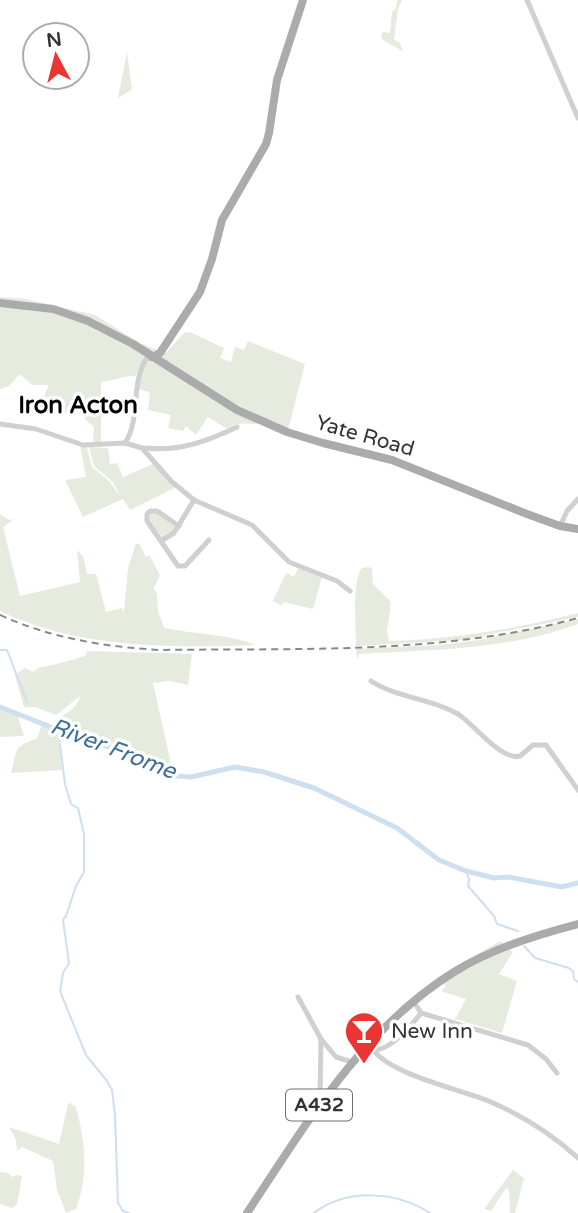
<svg xmlns="http://www.w3.org/2000/svg" width="578" height="1213" viewBox="0 0 578 1213" font-family="'Varela Round',sans-serif">
  <style>
    .green { fill: #e5ecdf }
    .lines { fill: none; stroke-linecap: round; stroke-linejoin: round }
    .stream { stroke: #cedfef; stroke-width: 2 }
    .river { stroke: #cedfef; stroke-width: 5 }
    .minor { stroke: #d0d0d0; stroke-width: 5 }
    .major { stroke: #ababab; stroke-width: 8 }
    .rail { stroke: #888; stroke-width: 2; stroke-dasharray: 7 5; stroke-linecap: butt }
    .labels { text-anchor: middle; dominant-baseline: central; stroke-width: 7; stroke-linejoin: round; paint-order: stroke }
    .shield { fill: #fff; stroke: #707070; stroke-width: 2 }
    .shield-label { font-size: 19px; font-weight: bold; fill: #333 }
    .street-label { font-size: 21px; fill: #333; stroke: #fff }
    .poi-label { font-size: 21px; fill: #333; stroke: #fff; text-anchor: start }
    .water-label { font-size: 23px; font-style: italic; fill: #3d6e99; stroke: #fff }
    .quarter-label { font-size: 24px; font-weight: bold; fill: #000; stroke: #fff }
  </style>
  <rect width="100%" height="100%" fill="#fff"/>
  <!-- green -->
  <g class="green">
    <path d="M397 0H402L398 9 394 40 399 42 404 52 383 40 381 36 382 32 390 33 392 12 396 8Z"/>
    <path d="M127 52 132 89 118 98Z"/>
    <path d="M0 297 26 299 95 315 140 343 166 353 184 333 190 332 224 348 220 358 231 362 235 347 244 350 248 341 305 364 288 430C272 426 237 418 227 429L208 417 196 435 186 426 183 431 168 428 171 415 148 410 150 392 138 389 140 374 138 371 135 376C127 375 111 381 101 382V443L93 444 94 427 84 418 85 409 79 408 59 416 39 406 49 385H32L20 374 9 386 0 389Z"/>
    <path d="M80 446 87 447 92 467 109 481 121 497 113 482 94 466 89 447 108 448 110 464 117 463 123 477 155 463 176 487 130 510 123 499 83 517 65 480 86 477Z"/>
    <path d="M155 511 176 525 173 532 162 538 148 520 149 513Z"/>
    <path d="M0 514 9 520 14 519 3 527 20 596 80 582 77 550 83 556 87 574H96L106 612 122 608 124 612 128 568 136 543 140 545 146 557 149 555 160 575 154 588 157 594 158 611 164 628C195 634 227 634 256 645 170 648 80 649 0 611Z"/>
    <path d="M368 567 372 568 373 584 391 602 387 632 389 641C453 639 516 629 578 613V617L461 640 356 646C356 628 352 580 362 568Z"/>
    <path d="M298 568 322 577 313 609 284 602 281 605 273 601 286 573 294 577Z"/>
    <path d="M578 619V624C508 650 433 650 359 654L357 659 356 649 438 645 480 640Z"/>
    <path d="M87 651 192 654 188 685 169 681 153 683 173 772 152 767 117 746 52 723C62 714 77 711 80 696L56 715 35 707H24L15 675 25 668 33 672 40 667C45 668 75 659 85 656Z"/>
    <path d="M0 707 17 714 24 736 0 737Z"/>
    <path d="M42 724 58 730 64 770 11 773C17 750 13 746 37 739Z"/>
    <path d="M500 941 513 952 499 974 517 981 502 1033 455 1019 466 999 441 991 446 987 438 977Z"/>
    <path d="M70 1103 76 1107C85 1141 89 1175 76 1209L66 1213 57 1190 53 1161 22 1147 17 1151 16 1140 9 1127 59 1144 68 1104Z"/>
    <path d="M513 1170 524 1178 515 1213H510L509 1190 506 1188 491 1211 484 1209Z"/>
    <path d="M0 1172 8 1173 12 1177 17 1175 22 1176 17 1204 12 1208 0 1204Z"/>
  </g>
  <g class="lines">
    <!-- stream -->
    <g class="stream">
      <path d="M0 650H7L27 702"/>
      <path d="M58 730 60 741"/>
      <path d="M60 744 65 784 71 804 78 808 84 834V872L76 886 66 916 63 920 69 963 63 973 60 991 86 1055 107 1081 112 1090 115 1115 118 1203 123 1211 129 1213"/>
      <path d="M466 871 469 879 468 886 494 916 497 924 518 931"/>
      <path d="M524 946 535 958 569 968 573 971 574 979 578 982"/>
      <path d="M314 1213C347 1188 396 1191 430 1213"/>
    </g>
    <!-- river -->
    <path class="river" d="M0 707 79 738 116 749 140 765 166 775 191 777 235 767 264 772 314 788 397 828 439 860 466 871 494 878 508 877 562 887 578 883"/>
    <!-- minor -->
    <g class="minor">
      <path d="M527 0 578 118"/>
      <path d="M0 424 36 429 83 445 125 443 142 448 171 481 194 500 252 525 289 562 337 581 350 591"/>
      <path d="M125 443C141 419 130 386 146 359L152 357"/>
      <path d="M146 448C178 452 208 441 237 427"/>
      <path d="M179 526 157 511H150L147 514V521L178 566H185L209 540"/>
      <path d="M560 526 567 511 578 499"/>
      <path d="M161 541 174 533 194 500"/>
      <path d="M371 681C397 698 431 698 458 714 475 725 501 761 520 756L533 745H546L578 790"/>
      <path d="M298 997 321 1039 336 1057 352 1062"/>
      <path d="M414 1002 421 1013 528 1045 546 1059 557 1073"/>
      <path d="M321 1039 320 1096 322 1101"/>
      <path d="M363 1049C384 1058 409 1029 421 1013"/>
      <path d="M373 1050C394 1076 460 1089 491 1102 523 1116 553 1135 578 1158"/>
    </g>
    <!-- major -->
    <g class="major">
      <path d="M0 303 53 309 88 321 133 344 237 410 287 432 323 443 392 460 527 514 560 526 578 529"/>
      <path d="M152 357 160 353 200 292 212 259 222 220 266 144 269 133 277 80 303 0"/>
      <path d="M247 1213C306 1124 361 1030 454 972 491 949 536 935 578 924"/>
    </g>
    <!-- rail -->
    <path class="rail" d="M0 615C50 638 106 647 160 650 300 648 442 655 578 618"/>
  </g>
  <!-- icons -->
  <defs>
    <g id="bar-pin" transform="scale(2.0125)"><path d="M0 17L-7.5 6A9.5 9.5 0 1 1 7.5 6Z" fill="#e93635" stroke="#fff"/><path d="M-6-5H6L.8 .8V4.5H3.5V6h-7V4.5H-.8V.8Z" fill="#fff"/></g>
  </defs>
  <g fill-rule="evenodd">
    <use href="#bar-pin" x="364" y="1031"/>
  </g>
  <g class="labels">
    <!-- shield labels -->
    <rect class="shield" x="286" y="1089.5" width="66" height="31" rx="5"/>
    <g class="shield-label">
      <text x="319" y="1105">A432</text>
    </g>
    <!-- street labels -->
    <g class="street-label">
      <text transform="translate(365 436) rotate(16)">Yate Road</text>
    </g>
    <!-- poi labels -->
    <g class="poi-label">
      <text x="391" y="1031">New Inn</text>
    </g>
    <!-- water labels -->
    <g class="water-label">
      <text transform="translate(113 749) rotate(21)">River Frome</text>
    </g>
    <!-- quarter labels -->
    <g class="quarter-label">
      <text x="78" y="405">Iron Acton</text>
    </g>
  </g>
  <!-- north arrow -->
  <g transform="translate(56 56) rotate(353)"><circle r="33" fill="#ffffff" stroke="#adadad" stroke-width="2"/>
  <path d="M0-5L12 26L0 18L-12 26Z" fill="#e93635"/>
  <text y="-10" font-size="19" font-weight="bold" text-anchor="middle" fill="#333333">N</text>
  </g>
</svg>
